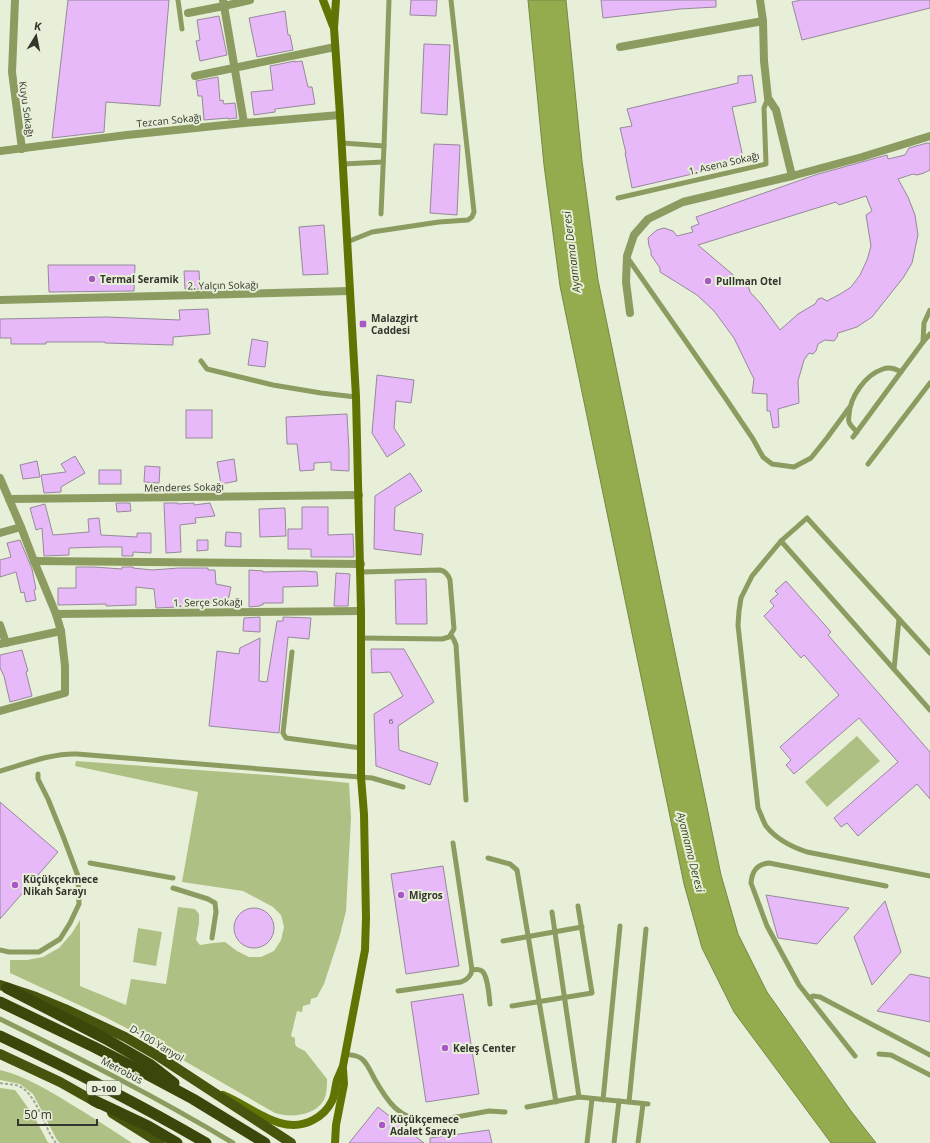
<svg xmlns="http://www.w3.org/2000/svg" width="930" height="1143" viewBox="0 0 930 1143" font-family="'Open Sans',sans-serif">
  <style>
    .green { fill: #afc084 }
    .water { fill: #94ab4e; stroke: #784 }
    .building { fill: #e7b9f8; stroke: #96899b; fill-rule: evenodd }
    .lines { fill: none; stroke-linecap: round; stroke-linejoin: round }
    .path { stroke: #a2a796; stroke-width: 2; stroke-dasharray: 3 2; stroke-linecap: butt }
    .service { stroke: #8c9c61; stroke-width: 5 }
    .minor { stroke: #8c9c61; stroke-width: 8 }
    .tertiary { stroke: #8c9c61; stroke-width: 8 }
    .secondary { stroke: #607404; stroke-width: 8 }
    .primary { stroke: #46540d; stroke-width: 10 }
    .trunk { stroke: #3a470a; stroke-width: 11 }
    .poi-dot { fill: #aa56c6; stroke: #e8efd8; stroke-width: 1.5 }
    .labels { text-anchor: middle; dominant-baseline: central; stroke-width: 4; stroke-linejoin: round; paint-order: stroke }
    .number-label { font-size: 8px; fill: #615760 }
    .shield { fill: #e8efd8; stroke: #6a6e61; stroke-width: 1 }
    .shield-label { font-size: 9px; font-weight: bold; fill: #34362e }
    .street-label { font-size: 10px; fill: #34362e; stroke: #e8efd8 }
    .poi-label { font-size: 10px; font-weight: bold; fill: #34362e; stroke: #e8efd8; text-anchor: start }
    .water-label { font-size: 11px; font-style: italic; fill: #3a441d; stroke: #e8efd8 }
  </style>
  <rect width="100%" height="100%" fill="#e8efd8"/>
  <!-- green -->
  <g class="green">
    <path d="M857 736 880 761 827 807 805 782Z"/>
    <path d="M76 761 281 776 349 783 351 818 346 911 340 935 324 984 317 997 311 999 310 1004 303 1006 302 1012 297 1011 291 1036 295 1038V1044L297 1047 305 1051 327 1079C327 1085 327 1094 324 1100 315 1116 290 1118 275 1113L134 1032 105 1017 10 973V960H27L43 957 59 948 72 933 80 920V986L126 1005 131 979 166 984 178 907 195 909 199 914V923L196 940 200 945 213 943 225 942 237 951 249 957H261L274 951 281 940 284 927 281 915 273 907 243 891 182 882 198 792 75 766Z"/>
    <path d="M138 928 162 932 156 966 133 962Z"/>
    <path d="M0 1070C25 1076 48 1090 69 1103 91 1116 111 1129 132 1143H60L57 1140 33 1094 20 1084 0 1080Z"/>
    <path d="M0 1088 15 1090C28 1107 38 1122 47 1141L49 1143H0Z"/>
  </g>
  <!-- water -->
  <path class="water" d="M528 0H566L582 161 598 280 721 875 738 934 767 992 851 1111 876 1143H831L734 1012 702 948 684 884 560 286 544 165Z"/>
  <!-- building -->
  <g class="building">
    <path d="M68 0H169L160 106 106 102 104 132 52 138Z"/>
    <path d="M411 0H437L436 16 410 15Z"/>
    <path d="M601 0H716V7L680 9 603 18Z"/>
    <path d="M801 0H930V8L802 40 792 2Z"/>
    <path d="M285 11 288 35H290L293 50 257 57 249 18Z"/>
    <path d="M219 16 227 55 200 61 196 41 200 40 197 20Z"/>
    <path d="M424 44 450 45 447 115 421 113Z"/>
    <path d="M295 61V62L302 61 308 87H312L315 104 275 109V112L254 115 251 92 273 90 270 66Z"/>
    <path d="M752 75 756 102 732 107 744 162 632 188 625 153H626L620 128 632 126 627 109 738 83V76Z"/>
    <path d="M218 77 220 101 223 100 224 104 235 103 237 118 228 119V118L204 120 202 96H198L196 81Z"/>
    <path d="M927 143H930V170L924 173 917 175 913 174 898 179 908 197 915 215 918 235 912 263 903 278 872 317 857 327 838 333 837 337 834 341 825 340 818 344 816 351 813 354 809 353 804 360 798 381 799 403 778 409 779 427 773 428 770 411H767V394L752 393 754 379 750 371 734 338 714 311 697 295 660 272V268L651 255V251L649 246 648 238 652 234 657 230 664 228 673 231 677 236 693 232 691 227 699 224 696 217 815 175 887 155 888 159 905 155 909 148ZM866 196 872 211 866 215 871 246 867 260 860 275 851 287 842 293 827 301 822 298 818 299 815 304 798 314 780 330 761 304 750 292 748 285H745L698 245 836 202 839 205Z"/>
    <path d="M434 144 460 145 457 215 430 213Z"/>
    <path d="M324 225 328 274 303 275 299 227Z"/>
    <path d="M48 265H135L134 291 49 292Z"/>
    <path d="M184 271H199L200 289H185Z"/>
    <path d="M208 309 210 334 173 337V345L105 343V342H46V344H11V338H0V319L106 317 180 320 179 310Z"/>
    <path d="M252 339 268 342 265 367 248 365Z"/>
    <path d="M377 375 414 380 411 403 396 401 394 428 405 445 387 457 372 433Z"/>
    <rect x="186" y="410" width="26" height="28"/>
    <path d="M347 414 349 451V471L331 470V462L314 463V470L300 471 297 444H287L286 417Z"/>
    <path d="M75 456 85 473 61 487V492L44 493 41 475 66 472 61 464Z"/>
    <path d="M234 459 237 481 221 484 217 462Z"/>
    <path d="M37 461 40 477 23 479 20 465Z"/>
    <path d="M145 466 160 467 159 483 144 482Z"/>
    <rect x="99" y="470" width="22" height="14"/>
    <path d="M410 473 422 491 395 507 394 530 423 534 421 555 374 549 375 496Z"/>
    <path d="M116 503H130L131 511 117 512Z"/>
    <path d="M164 503H178V504L194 503V505L210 503 215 516 195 518 196 523 180 525 181 552 166 553Z"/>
    <path d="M45 504 53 535 89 532 88 519 99 518 101 535 137 537V533H151V553L133 552V556H122V547H103L69 548V555L44 556 42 528 36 530 30 508Z"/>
    <path d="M302 507H328V535L353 534 354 557H311V549H288V529H302Z"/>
    <path d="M285 508 286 536 260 537 259 509Z"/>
    <path d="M226 532 241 533V547L225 546Z"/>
    <path d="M20 540 32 569 36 589 34 590 36 600 26 602 24 592 21 593 16 572 0 577V560L11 557 7 543Z"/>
    <path d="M197 540H208V550L197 551Z"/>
    <path d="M76 567H94L122 569V567H133V568L152 570 179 568H208V570H215L216 584 231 587 228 601 215 598V603H201V606L156 608 154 589 136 587V605L106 606V604L58 605V588H76Z"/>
    <path d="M249 570 263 571V572L304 571 317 572 318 586 283 587V603H263V605H260V606L249 607Z"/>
    <path d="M336 573 350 574 348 606H334Z"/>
    <path d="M426 579 427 624H396L395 580Z"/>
    <path d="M786 581 831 632 828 635 930 752V799L917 784 858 836 847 823 841 827 834 818 898 762 859 718 794 774 786 765 791 760 780 747 839 695 804 655 801 658 764 616 774 606 770 601 778 594 775 591Z"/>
    <path d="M260 617V632L243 631 244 618Z"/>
    <path d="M283 617 311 618 309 639 288 637 279 733 209 726 217 651 239 654 240 648 260 638 259 681 267 682 277 621H283Z"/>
    <path d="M371 649H404L434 702 398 726 399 750 438 763 430 785 376 766 374 714 403 696 390 672 372 673Z"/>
    <path d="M22 650 28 671 26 672 32 696 10 702 4 676 0 668V655Z"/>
    <path d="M0 802 58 852 0 919Z"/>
    <path d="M443 866 459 966 406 974 391 874Z"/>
    <path d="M766 895 849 908 817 944 778 938Z"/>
    <path d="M885 901 901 952 872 985 854 937Z"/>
    <circle cx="254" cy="928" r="20"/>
    <path d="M910 974 930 978V1022L877 1011Z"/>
    <path d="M463 994 479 1094 426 1102 411 1002Z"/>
    <path d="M378 1107 424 1143H349Z"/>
    <path d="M489 1130 492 1143H430V1138Z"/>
  </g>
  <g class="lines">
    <!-- path -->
    <path class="path" d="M0 1083C6 1084 13 1084 19 1086 37 1094 44 1128 56 1143"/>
    <!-- service -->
    <g class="service">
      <path d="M178 0 182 29"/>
      <path d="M342 143 384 146"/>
      <path d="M343 164 383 162"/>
      <path d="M618 198 766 164 764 108 768 98"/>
      <path d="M381 214 384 146 389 0"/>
      <path d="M347 242 372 232 439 222 468 220 472 217 474 212 451 0"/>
      <path d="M627 257 724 396 753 439 763 457 772 464 794 467 811 458 827 438 849 408"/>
      <path d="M923 342 924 323 930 310"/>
      <path d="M201 361 207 369 273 385 321 393 356 397"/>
      <path d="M857 432C854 429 850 425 849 422 848 420 849 417 849 415 850 397 865 375 883 369 889 367 896 369 901 372"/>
      <path d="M853 437 923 342 930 334"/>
      <path d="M868 464 930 383"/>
      <path d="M781 541 930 710"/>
      <path d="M361 572 440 570C445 571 448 574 450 580L454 629 449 637 442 639 361 638"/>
      <path d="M451 635 454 640 456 645 466 800"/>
      <path d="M292 652 283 733 286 738 361 748"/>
      <path d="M930 653 807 518 781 541 752 576 741 598 739 611 738 625 758 808C761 814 763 821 766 826 776 839 792 847 807 852L930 876"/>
      <path d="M894 669 899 619"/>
      <path d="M0 771C25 764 51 753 77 754L372 778 403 787"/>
      <path d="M488 858 510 864 517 870 556 1102"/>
      <path d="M90 863 173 878"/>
      <path d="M173 888 208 899 215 903 216 912 212 938"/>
      <path d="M552 912 579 1097"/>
      <path d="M503 941 582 927"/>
      <path d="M0 950 9 952H39L60 939 70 923 79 904 78 876 63 836 48 799 38 779V774"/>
      <path d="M472 970C476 969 479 969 482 971 488 976 489 996 490 1004"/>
      <path d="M398 991 461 982C468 979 471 976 472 970L453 843"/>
      <path d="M809 998 813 996 820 997 930 1055"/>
      <path d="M512 1006 592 993 578 906"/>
      <path d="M0 1019C79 1058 157 1097 233 1143"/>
      <path d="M345 1054C350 1055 358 1055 362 1059 367 1063 371 1072 374 1078 387 1101 399 1120 429 1122L489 1111 505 1112"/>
      <path d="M879 1054 891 1055 930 1075"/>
      <path d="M855 1056 799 985 767 926 751 883C752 871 757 864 769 863L886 886"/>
      <path d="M603 1100 620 926"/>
      <path d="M629 1102 646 929"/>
      <path d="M527 1107 579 1097 648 1104"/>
      <path d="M587 1143 592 1099"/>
      <path d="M614 1143 619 1101"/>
      <path d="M638 1143 643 1104"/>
    </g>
    <!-- minor -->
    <g class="minor">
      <path d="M15 0 12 72 22 149"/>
      <path d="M223 0 244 123"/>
      <path d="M188 13 224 6 250 0"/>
      <path d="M620 47 763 21"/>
      <path d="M195 76 335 47"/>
      <path d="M792 176 862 157 930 136"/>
      <path d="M0 300 350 291"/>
      <path d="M630 313 626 282 627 256 634 235 648 219 683 202 792 176 776 110 768 98 764 61 763 21 760 0"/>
      <path d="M0 478 21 527 34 561 56 614 61 631 65 666V693L0 711"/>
      <path d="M9 499 359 495"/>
      <path d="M0 533 21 527"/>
      <path d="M34 561 361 564"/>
      <path d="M56 614 361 611"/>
      <path d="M0 625 6 643"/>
      <path d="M0 644 61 631"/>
    </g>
    <!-- tertiary -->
    <path class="tertiary" d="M0 151 127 135 244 123 340 115"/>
    <!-- secondary -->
    <g class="secondary">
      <path d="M323 0 333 26"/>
      <path d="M223 1095C251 1106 282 1137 313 1120 321 1116 328 1109 332 1101 335 1095 335 1087 337 1080 339 1075 341 1071 343 1066L365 950 366 918 364 814 361 777V611L356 397 340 115 334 28 336 0"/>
      <path d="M335 1143 336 1125 344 1084 343 1069"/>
    </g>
    <!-- primary -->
    <g class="primary">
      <path d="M0 985 36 997 65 1009 125 1037 158 1056 291 1143"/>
      <path d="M0 1054 60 1082 99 1104"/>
      <path d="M112 1113 160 1143"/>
    </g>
    <!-- trunk -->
    <g class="trunk">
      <path d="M7 988 106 1039 151 1065 174 1083"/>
      <path d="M0 1002 94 1047 139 1070 193 1099 265 1143"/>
      <path d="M0 1036C70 1069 139 1104 206 1143"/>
      <path d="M93 1100 148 1126 177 1143"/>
    </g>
  </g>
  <!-- markers -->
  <g class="poi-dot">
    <circle cx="92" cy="279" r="4"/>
    <circle cx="708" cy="281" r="4"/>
    <rect x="359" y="320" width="8" height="8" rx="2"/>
    <circle cx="15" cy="885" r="4"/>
    <circle cx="401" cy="895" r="4"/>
    <circle cx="445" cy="1048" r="4"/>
    <circle cx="382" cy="1125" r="4"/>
  </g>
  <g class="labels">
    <!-- number labels -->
    <g class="number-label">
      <text x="391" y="720">6</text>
    </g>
    <!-- shield labels -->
    <rect class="shield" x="87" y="1081" width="34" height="14" rx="3"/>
    <g class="shield-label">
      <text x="104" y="1088">D-100</text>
    </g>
    <!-- street labels -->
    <g class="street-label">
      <text transform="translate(27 109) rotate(82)">Kuyu Sokağı</text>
      <text transform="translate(169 120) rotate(-6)">Tezcan Sokağı</text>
      <text transform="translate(724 163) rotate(-13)">1. Asena Sokağı</text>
      <text transform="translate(223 285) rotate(-1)">2. Yalçın Sokağı</text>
      <text transform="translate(184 487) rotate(-1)">Menderes Sokağı</text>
      <text transform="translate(208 602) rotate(-1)">1. Serçe Sokağı</text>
      <text transform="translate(157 1043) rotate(31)">D-100 Yanyol</text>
      <text transform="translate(122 1070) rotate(28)">Metrobüs</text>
    </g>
    <!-- poi labels -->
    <g class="poi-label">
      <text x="100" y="279">Termal Seramik</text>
      <text x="716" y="281">Pullman Otel</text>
      <text x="371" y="318">Malazgirt<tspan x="371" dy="12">Caddesi</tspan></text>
      <text x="23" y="879">Küçükçekmece<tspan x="23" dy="12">Nikah Sarayı</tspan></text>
      <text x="409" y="895">Migros</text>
      <text x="453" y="1048">Keleş Center</text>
      <text x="390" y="1119">Küçükçemece<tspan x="390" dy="12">Adalet Sarayı</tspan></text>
    </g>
    <!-- water labels -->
    <g class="water-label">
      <text transform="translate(571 252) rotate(-97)">Ayamama Deresi</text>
      <text transform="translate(691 852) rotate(76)">Ayamama Deresi</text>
    </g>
  </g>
  <!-- north arrow -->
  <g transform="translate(36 36) rotate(10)" stroke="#e8efd8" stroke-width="3" paint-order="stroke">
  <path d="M0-3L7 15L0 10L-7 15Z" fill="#34362e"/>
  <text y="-6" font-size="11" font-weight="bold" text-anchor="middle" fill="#34362e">K</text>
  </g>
  <!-- scale -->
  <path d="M18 1119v6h79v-6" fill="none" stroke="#34362e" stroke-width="2"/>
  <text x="24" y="1119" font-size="12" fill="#34362e" stroke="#e8efd8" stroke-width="3" paint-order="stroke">50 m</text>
</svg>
